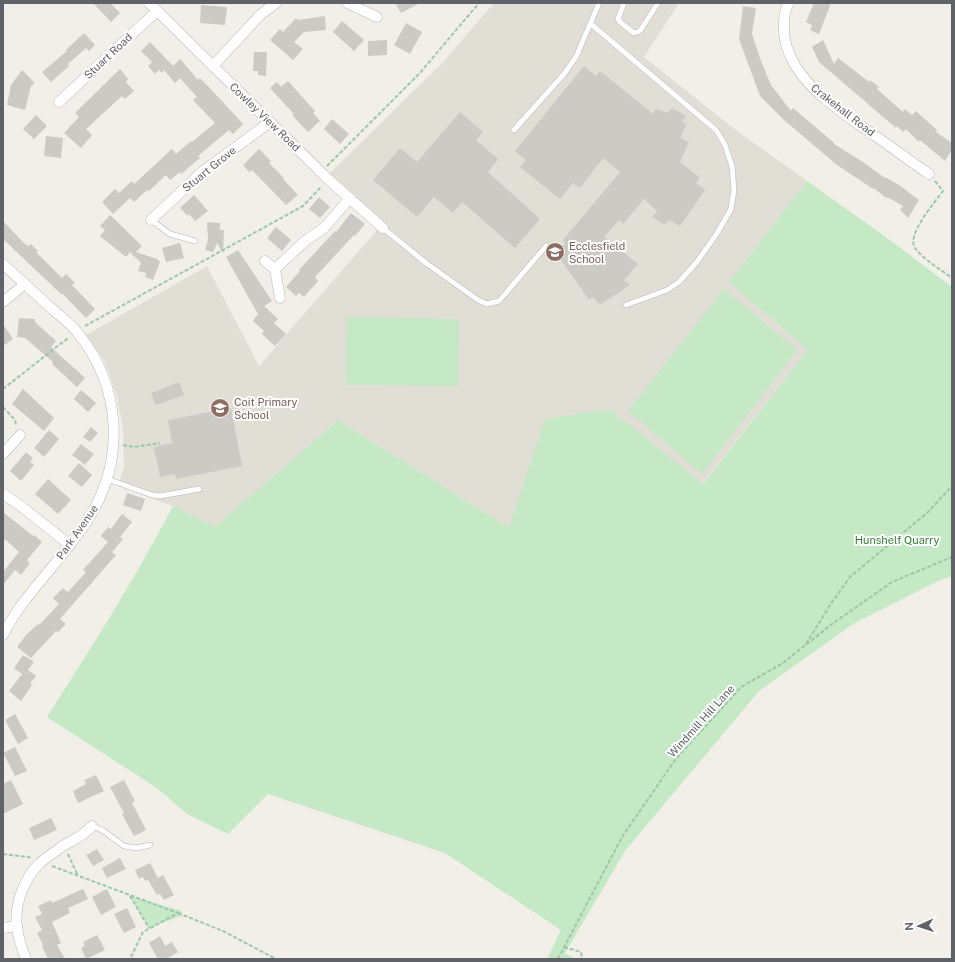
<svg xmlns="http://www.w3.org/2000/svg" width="955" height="962" viewBox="0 0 955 962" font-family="'Public Sans',sans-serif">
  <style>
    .education { fill: #e1ded6 }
    .green { fill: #c5e8c5 }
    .building { fill: #cccac5 }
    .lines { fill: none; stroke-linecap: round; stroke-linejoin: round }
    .service-casing { stroke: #b5b8bc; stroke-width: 6 }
    .minor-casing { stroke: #b5b8bc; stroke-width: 11 }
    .path { stroke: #9cc7a9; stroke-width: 2; stroke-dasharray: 4 2; stroke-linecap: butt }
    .service { stroke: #fff; stroke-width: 5 }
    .minor { stroke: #fff; stroke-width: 10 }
    .labels { text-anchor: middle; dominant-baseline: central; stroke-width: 4; stroke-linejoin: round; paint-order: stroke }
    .street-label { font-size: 11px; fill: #5f6368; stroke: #fff }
    .education-label { font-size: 11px; fill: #785e54; stroke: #fff; text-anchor: start }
    .park-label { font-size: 11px; fill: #348238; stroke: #fff }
  </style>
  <rect width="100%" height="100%" fill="#f1efe8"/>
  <!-- education -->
  <path class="education" d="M494 3H679L644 57 737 131 807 181 729 282 808 350 702 484 610 409 509 528 338 420 215 527 173 506 118 486 124 466 123 429 117 396 105 362 86 335 207 266 259 366 384 222 330 173 442 63Z"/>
  <!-- green -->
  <g class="green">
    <path d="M807 181 890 240 952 287V576L936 582 853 624 759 691 625 851 565 953 575 959H547L561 930 445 853 268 794 228 834 187 814 157 788 47 717C91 648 135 579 173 506L215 527 338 420 509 528 545 419 610 409 703 484 808 350 729 282Z"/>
    <path d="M724 289 797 350 702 474 628 411Z"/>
    <path d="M347 317 459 319 458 386 346 385Z"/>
    <path d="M130 896 182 911 181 916 149 928Z"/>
  </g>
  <!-- building -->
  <g class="building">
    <path d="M93 3H110L120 13 111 22Z"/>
    <path d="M395 3H420L401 13Z"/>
    <path d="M814 3H831L819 34 810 30 812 25 806 22Z"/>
    <path d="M201 5 227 7 225 25 200 23Z"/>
    <path d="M743 6 756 8 752 34 761 61 771 85 791 111 793 108 834 143V144L863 162 885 178V177L899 185 919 200 908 218 900 210 903 206 887 197 886 198 874 188 873 189 837 165 784 120 760 96 739 39Z"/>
    <path d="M325 16 326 30 304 32 294 42 303 49 293 60 270 40 280 29 283 32 296 18 298 20Z"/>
    <path d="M342 21 364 40 354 51 333 32Z"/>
    <path d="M406 23 422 32 410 54 394 45Z"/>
    <path d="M84 33 95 45 89 51 86 48 68 64 69 66 51 82 42 72 67 51 66 50Z"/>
    <path d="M387 40V55L368 56V41Z"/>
    <path d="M823 40 834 64 838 58 869 82 870 80 879 87 877 89 903 112 905 109 912 115 916 111 937 130 936 132 952 143V150L945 161 920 140 919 142 906 129 903 132 897 126 896 128 819 62 812 47Z"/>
    <path d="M150 42 173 66 180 59 198 80 200 78 222 101 243 124 233 134 229 130 198 156 200 158 181 174 180 172 170 180 166 175 149 191 147 190 134 202 130 198 113 214 102 202 115 189 119 193 132 181 134 184 172 149 176 154 191 141 192 142 215 123 193 100 197 97 180 78 175 83 164 70 162 73 159 70 155 74 148 66 152 62 141 51Z"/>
    <path d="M254 52H267L266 76 258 75V71H253Z"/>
    <path d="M584 66 596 76 600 71 653 114 655 109 668 113 672 108 686 116 682 122 687 124 680 138 689 142 680 162 700 178 696 183 705 190 680 226 669 220 665 225 652 217 657 211 644 199 623 224 619 220 604 237 638 264 624 280 630 285 600 305 593 297 589 300 555 251 565 244 563 240 620 172 603 158 580 188 573 183 560 199 520 167 526 160 515 151Z"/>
    <path d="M120 69 128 79 126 82 134 91 125 99 122 96 86 129 92 135 81 148 64 133 79 117 75 113Z"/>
    <path d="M22 70 35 83 31 86 25 110 7 105 11 85Z"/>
    <path d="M288 81 315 111 313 113 320 121 308 132 292 115 294 114 270 88 277 82 281 87Z"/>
    <path d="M460 112 483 132 476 140 498 159 488 172 540 219 515 248 462 202 453 213 434 197 417 217 373 180 400 148 417 162Z"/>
    <path d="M36 115 47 126 34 139 23 129Z"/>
    <path d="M332 119 349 134 340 144 324 129Z"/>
    <path d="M46 136 63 138 61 158 44 156Z"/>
    <path d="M259 149 271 161 269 163 284 178 283 179 298 195 286 205 252 170 249 172 243 165Z"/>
    <path d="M194 195 208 211 195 221 189 214 188 216 180 208Z"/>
    <path d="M319 197 330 207 320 218 309 209Z"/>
    <path d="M351 213 365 224 355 236 354 235 315 277 318 281 304 297 299 293 296 296 286 287 300 271 299 270 335 231 336 232Z"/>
    <path d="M110 215 142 246 136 252 157 259 160 262 153 280 145 277 146 273 138 271 141 263 130 252 126 257 100 236 105 230 100 226Z"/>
    <path d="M3 221 25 244 28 246 31 244 38 251 36 252 62 278 66 274 75 283 72 285 95 309 86 318 63 294 62 295 3 239Z"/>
    <path d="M207 222 220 223V230H224L223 253 217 243 213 252 205 250 208 240Z"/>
    <path d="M276 227 291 240 282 251 267 238Z"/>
    <path d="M180 243 184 258 166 262 162 248Z"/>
    <path d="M238 250 272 301 264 306 278 319 274 323 286 334 275 346 262 334 264 331 253 321 258 314 226 257Z"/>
    <path d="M19 318 35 319V322L56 341 51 347 85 378 77 387 52 364 53 362 25 338 17 337Z"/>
    <path d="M3 324 13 339 3 346Z"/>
    <path d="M179 382 184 395 156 405 151 393Z"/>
    <path d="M23 389 54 418 44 431 12 404Z"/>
    <path d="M81 390 96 403 88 412 74 399Z"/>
    <path d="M231 408 242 466 176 479 175 474 160 477 154 447 172 443 168 420Z"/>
    <path d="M91 427 98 433 90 442 83 437Z"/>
    <path d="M49 430 59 439 44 457 34 448Z"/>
    <path d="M81 444 94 454 85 465 72 455Z"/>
    <path d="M26 452 33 458 30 462 34 465 21 481 10 471Z"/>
    <path d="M79 463 92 475 82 487 68 476Z"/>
    <path d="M48 479 71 500 58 514 35 494Z"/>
    <path d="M127 493 145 499 141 511 123 505Z"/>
    <path d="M3 512 33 536 34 535 42 542 27 560 30 563 21 575 15 570 3 585V572L19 552 6 540H3Z"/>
    <path d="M122 514 132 522 120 537 123 539 112 552 116 555 60 619 66 624 58 632 56 631 31 658 17 647 26 635 38 624 39 625 59 604 53 598 63 588 68 592 86 572 83 570 108 542 101 536 108 527 111 529Z"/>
    <path d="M23 655 34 662 28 670 36 676 30 684 32 685 21 701 9 691 22 674 14 668Z"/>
    <path d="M15 714 28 738 18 744 5 720Z"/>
    <path d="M15 747 27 771 15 776 3 753Z"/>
    <path d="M96 775 104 791 78 803 73 791 86 784 84 780Z"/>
    <path d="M11 780 23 804 3 814V784Z"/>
    <path d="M124 780 135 801 132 803 146 830 134 836 122 814 124 813 110 787Z"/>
    <path d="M51 818 57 830 34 840 29 828Z"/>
    <path d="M97 849 104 860 93 866 86 855Z"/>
    <path d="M120 858 126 869 107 878 102 868Z"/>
    <path d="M150 863 158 878 163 875 174 895 164 900 160 894 157 895 148 880 145 881 143 877 139 879 135 870Z"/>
    <path d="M83 889 88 899 68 908 70 913 52 922 61 943 57 945 65 959H48L42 946 43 945 37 933 42 930 35 917 42 914 38 906 51 900 52 903Z"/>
    <path d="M107 889 116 907 101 915 92 897Z"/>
    <path d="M127 908 136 927 124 933 114 914Z"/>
    <path d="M97 935 105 950 86 959 81 948 85 946 83 942Z"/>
    <path d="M160 936 165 946 172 942 178 952 166 959H158L149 943Z"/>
  </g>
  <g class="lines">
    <!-- service casing -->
    <g class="service-casing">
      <g id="service">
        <path d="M624 3 618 19 620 22 634 33 640 31 658 3"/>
        <path d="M591 24 716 130 725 145 732 166 734 190 731 209 716 235 696 263 679 282 667 290 626 305"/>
        <path d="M514 130 564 74 576 57 599 3"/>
        <path d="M151 220 170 234 195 241"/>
        <path d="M383 228 426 263 478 300 487 304 499 301 546 246"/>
        <path d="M107 479 152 495 160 496 199 489"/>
        <path d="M92 826 102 830 124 846 137 848 150 845"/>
      </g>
    </g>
    <!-- minor casing -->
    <g class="minor-casing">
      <g id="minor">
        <path d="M149 3 329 180 383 228"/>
        <path d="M347 3 377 17"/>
        <path d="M789 3C785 9 784 17 784 24 783 38 788 54 796 67 812 92 840 111 864 128 886 143 907 159 929 174"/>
        <path d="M213 66 260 15 276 3"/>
        <path d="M59 102 157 11"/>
        <path d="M151 220 202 172 270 122"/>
        <path d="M265 261 275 269 305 241 324 228 350 198"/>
        <path d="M3 264C19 279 36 294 52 309 60 316 70 323 77 332 122 387 126 461 87 521 62 561 24 593 3 635"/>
        <path d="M275 269 280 298"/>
        <path d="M3 302 25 284"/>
        <path d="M3 454 20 435"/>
        <path d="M3 494 21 506 70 545"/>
        <path d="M3 928 17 926"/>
        <path d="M26 959C22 949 18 938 17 927 14 905 24 878 40 863 46 857 54 853 60 848 71 840 83 837 92 826"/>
      </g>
    </g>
    <!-- path -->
    <g class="path">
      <path d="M327 166 419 74 479 3"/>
      <path d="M935 181 943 191C935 202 906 235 915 248 924 260 940 269 952 278"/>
      <path d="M85 326 303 206 321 187"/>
      <path d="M3 389 68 338"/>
      <path d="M3 407 15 420 16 425"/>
      <path d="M123 445 134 447 160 443"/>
      <path d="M806 644 830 605 850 577 928 512 952 486"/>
      <path d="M3 854 28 857 31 858"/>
      <path d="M68 854 78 876"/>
      <path d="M52 866 178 913 143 932 130 959"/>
      <path d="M130 896 149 928"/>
      <path d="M178 913 223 931 276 959"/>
      <path d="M564 947 581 952 582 959"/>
      <path d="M558 959 622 837 675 760 741 687 783 663 832 624 892 582 952 557"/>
    </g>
    <!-- service -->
    <use href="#service" class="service"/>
    <!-- minor -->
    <use href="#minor" class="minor"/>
  </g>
  <!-- icons -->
  <defs>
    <g id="school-disc" transform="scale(1)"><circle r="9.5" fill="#8d6e63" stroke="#fff"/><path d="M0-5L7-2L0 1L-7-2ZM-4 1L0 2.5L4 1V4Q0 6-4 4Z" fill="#fff"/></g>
  </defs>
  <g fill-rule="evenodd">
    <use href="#school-disc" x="555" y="252"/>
    <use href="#school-disc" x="220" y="408"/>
  </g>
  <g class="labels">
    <!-- street labels -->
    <g class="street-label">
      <text transform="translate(108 56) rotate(-43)">Stuart Road</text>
      <text transform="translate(843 110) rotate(38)">Crakehall Road</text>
      <text transform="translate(265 117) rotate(44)">Cowley View Road</text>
      <text transform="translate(209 169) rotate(-39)">Stuart Grove</text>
      <text transform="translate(77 532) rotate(-55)">Park Avenue</text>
      <text transform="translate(701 721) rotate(-48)">Windmill Hill Lane</text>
    </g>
    <!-- education labels -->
    <g class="education-label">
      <text x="569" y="246">Ecclesfield<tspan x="569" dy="13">School</tspan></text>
      <text x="234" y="402">Coit Primary<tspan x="234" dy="13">School</tspan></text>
    </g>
    <!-- park labels -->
    <g class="park-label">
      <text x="897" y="540">Hunshelf Quarry</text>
    </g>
  </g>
  <!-- border -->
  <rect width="955" height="962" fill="none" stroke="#5f6368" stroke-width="8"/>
  <!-- north arrow -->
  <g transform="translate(919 926) rotate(267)" stroke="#ffffff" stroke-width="3" paint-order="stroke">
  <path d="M0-3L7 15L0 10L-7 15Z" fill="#5f6368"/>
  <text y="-6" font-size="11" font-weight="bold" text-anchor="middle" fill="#5f6368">N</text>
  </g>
</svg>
